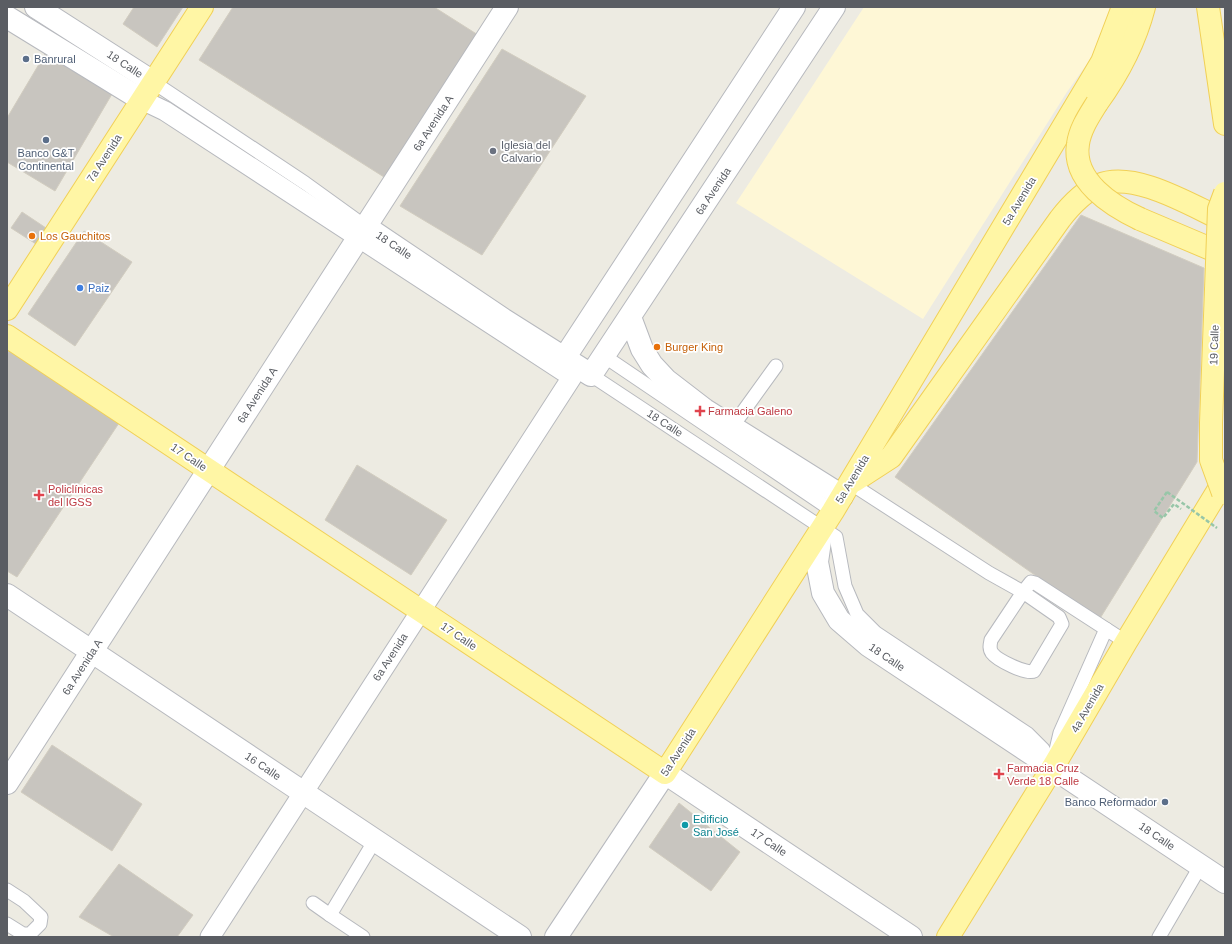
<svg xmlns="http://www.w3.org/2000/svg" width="1232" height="944" viewBox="0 0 1232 944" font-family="Helvetica,sans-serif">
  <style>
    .commercial { fill: #fef7d6 }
    .building { fill: #c8c5bf; stroke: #d2cdc0 }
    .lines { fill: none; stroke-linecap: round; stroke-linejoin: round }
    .service-casing { stroke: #b7b9be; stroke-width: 15 }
    .pedestrian-casing { stroke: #b7b9be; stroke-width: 21 }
    .minor-casing { stroke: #b7b9be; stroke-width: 24 }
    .primary-casing { stroke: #f1d057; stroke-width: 24 }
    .path { stroke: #97c6a8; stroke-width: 2.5; stroke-dasharray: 4 2; stroke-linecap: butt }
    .service { stroke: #fff; stroke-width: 13 }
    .pedestrian { stroke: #fff; stroke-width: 19 }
    .minor { stroke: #fff; stroke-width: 22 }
    .primary { stroke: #fff6a5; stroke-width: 22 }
    .primary-bridge-casing { stroke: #f1d057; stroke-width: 24; stroke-linecap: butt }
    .path-bridge { stroke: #97c6a8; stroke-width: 2.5; stroke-dasharray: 4 2; stroke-linecap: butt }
    .primary-bridge { stroke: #fff6a5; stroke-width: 22 }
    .service-dot { fill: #5c6f8a; stroke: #fff; stroke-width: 1.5 }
    .worship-dot { fill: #6b7280; stroke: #fff; stroke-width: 1.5 }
    .food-dot { fill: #e8710a; stroke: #fff; stroke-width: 1.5 }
    .shop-dot { fill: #3f7fe0; stroke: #fff; stroke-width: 1.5 }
    .health-dot { fill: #e0444e; stroke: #fff; stroke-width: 1.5 }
    .culture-dot { fill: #0f9aa8; stroke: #fff; stroke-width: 1.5 }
    .labels { text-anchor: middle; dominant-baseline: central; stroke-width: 3.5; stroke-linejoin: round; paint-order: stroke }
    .service-label { font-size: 11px; fill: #4e5e75; stroke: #fff; text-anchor: start }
    .street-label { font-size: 11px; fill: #5a5d63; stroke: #fff }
    .worship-label { font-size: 11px; fill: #5b616d; stroke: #fff; text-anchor: start }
    .food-label { font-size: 11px; fill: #c56008; stroke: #fff; text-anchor: start }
    .shop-label { font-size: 11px; fill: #366cbe; stroke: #fff; text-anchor: start }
    .health-label { font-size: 11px; fill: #be3a42; stroke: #fff; text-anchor: start }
    .culture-label { font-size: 11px; fill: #0d838f; stroke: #fff; text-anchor: start }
  </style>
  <rect width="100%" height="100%" fill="#edebe2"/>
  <!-- commercial -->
  <path class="commercial" d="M864 7H1112L1110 18 1089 61 1067 92 923 319 736 203Z"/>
  <!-- building -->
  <g class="building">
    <path d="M134 7H183L157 47 123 24Z"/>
    <path d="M233 7H434L486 40 395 184 199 60Z"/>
    <path d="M502 49 586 96 482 255 400 206Z"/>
    <path d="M45 54 112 94 55 191 7 162V118Z"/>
    <path d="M22 212 46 228 36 244 11 228Z"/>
    <path d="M1081 215 1204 268 1197 462 1099 620 895 477Z"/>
    <path d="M84 231 132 262 75 346 28 314Z"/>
    <path d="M11 348 121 420 17 577 7 571V354Z"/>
    <path d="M357 465 447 520 411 575 325 520Z"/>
    <path d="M52 745 142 804 112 851 21 792Z"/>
    <path d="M679 803 740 852 711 891 649 847Z"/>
    <path d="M119 864 193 915 177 937H114L79 917Z"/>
  </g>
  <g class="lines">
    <!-- service casing -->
    <g class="service-casing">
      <g id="service">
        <path d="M153 82 305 183 366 227"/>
        <path d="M604 356 833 511"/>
        <path d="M591 375 836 537 845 586 857 614 876 633 1028 734 1043 749 1050 762"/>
        <path d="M732 427 776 366"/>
        <path d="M850 483 989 573 1023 592 1031 582 1035 583 1126 642"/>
        <path d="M1023 592 1059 617 1062 624 1034 671C1027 675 997 660 992 653 989 649 990 645 991 640Z"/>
        <path d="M1056 750 1060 733 1106 629"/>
        <path d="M7 890 24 901 41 917 40 924 30 934H23L7 924"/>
        <path d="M313 903 330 915"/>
        <path d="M363 937 330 915 375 840"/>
        <path d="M1159 937 1201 865"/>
      </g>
    </g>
    <!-- pedestrian casing -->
    <g class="pedestrian-casing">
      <path id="pedestrian" d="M142 100 165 111 572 377 210 937"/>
    </g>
    <!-- minor casing -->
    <g class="minor-casing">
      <g id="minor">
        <path d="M36 7 153 82"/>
        <path d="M7 17 142 100"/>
        <path d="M366 227 504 320 591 375 834 7"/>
        <path d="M630 317 642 349 652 365 666 380 705 410 842 496"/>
        <path d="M565 357 794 7"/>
        <path d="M822 527 817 562 823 593 839 620 868 645 1225 882"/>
        <path d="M7 595 520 937"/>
        <path d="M7 783 507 7"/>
        <path d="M556 937 665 773 911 937"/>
      </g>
    </g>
    <!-- primary casing -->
    <g class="primary-casing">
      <g id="primary">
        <path d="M1208 7 1225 124"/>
        <path d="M1097 103C1118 74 1135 42 1144 7"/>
        <path d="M1140 219 1225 255"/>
        <path d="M7 309 202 7"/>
        <path d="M7 336 665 773 833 511 1102 62 1123 7"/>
        <path d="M854 481 891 457 1060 219C1070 206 1083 192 1099 185 1134 170 1192 206 1225 221"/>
        <path d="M948 937 1053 767 1126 642 1225 479"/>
      </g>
    </g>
    <!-- path -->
    <path class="path" d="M1167 492 1154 511 1163 518 1174 504 1181 509"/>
    <!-- service -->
    <use href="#service" class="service"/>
    <!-- pedestrian -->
    <use href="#pedestrian" class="pedestrian"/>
    <!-- minor -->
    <use href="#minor" class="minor"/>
    <!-- primary -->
    <use href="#primary" class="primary"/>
    <!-- primary-bridge casing -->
    <g class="primary-bridge-casing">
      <g id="primary-bridge">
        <path d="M1097 103C1089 116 1080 129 1078 144 1072 181 1112 206 1140 219"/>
        <path d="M1223 493 1211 460V423L1219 209 1225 193"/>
      </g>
    </g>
    <!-- path-bridge -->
    <path class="path-bridge" d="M1167 492 1217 528"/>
    <!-- primary-bridge -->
    <use href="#primary-bridge" class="primary-bridge"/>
  </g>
  <!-- markers -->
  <g class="service-dot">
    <circle cx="26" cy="59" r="4"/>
    <circle cx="46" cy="140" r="4"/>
    <circle cx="1165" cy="802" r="4"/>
  </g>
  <circle class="worship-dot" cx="493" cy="151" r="4"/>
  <g class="food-dot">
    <circle cx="32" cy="236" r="4"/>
    <circle cx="657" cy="347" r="4"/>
  </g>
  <circle class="shop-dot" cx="80" cy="288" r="4"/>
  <g class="health-dot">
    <path d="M698 405h4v4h4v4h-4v4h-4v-4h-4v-4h4z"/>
    <path d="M37 489h4v4h4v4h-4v4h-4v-4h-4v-4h4z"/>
    <path d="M997 768h4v4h4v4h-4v4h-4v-4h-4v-4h4z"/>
  </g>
  <circle class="culture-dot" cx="685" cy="825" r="4"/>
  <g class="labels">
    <!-- service labels -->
    <g class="service-label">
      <text x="34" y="59">Banrural</text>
      <text x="46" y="153" text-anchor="middle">Banco G&amp;T<tspan x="46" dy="13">Continental</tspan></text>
      <text x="1157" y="802" text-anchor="end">Banco Reformador</text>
    </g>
    <!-- street labels -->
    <g class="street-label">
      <text transform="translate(125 64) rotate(33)">18 Calle</text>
      <text transform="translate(433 123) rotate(-57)">6a Avenida A</text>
      <text transform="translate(104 158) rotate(-57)">7a Avenida</text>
      <text transform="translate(713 191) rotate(-56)">6a Avenida</text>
      <text transform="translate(1019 201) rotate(-59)">5a Avenida</text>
      <text transform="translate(394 245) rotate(34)">18 Calle</text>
      <text transform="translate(1214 345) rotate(-88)">19 Calle</text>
      <text transform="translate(257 395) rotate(-57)">6a Avenida A</text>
      <text transform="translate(665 423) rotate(33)">18 Calle</text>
      <text transform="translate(189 457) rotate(34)">17 Calle</text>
      <text transform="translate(852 479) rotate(-59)">5a Avenida</text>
      <text transform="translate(459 636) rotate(34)">17 Calle</text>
      <text transform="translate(390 657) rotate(-57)">6a Avenida</text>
      <text transform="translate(887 657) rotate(34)">18 Calle</text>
      <text transform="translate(82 667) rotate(-57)">6a Avenida A</text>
      <text transform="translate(1087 708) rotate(-60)">4a Avenida</text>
      <text transform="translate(678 752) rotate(-57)">5a Avenida</text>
      <text transform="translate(263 766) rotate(34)">16 Calle</text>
      <text transform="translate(1157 836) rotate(34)">18 Calle</text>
      <text transform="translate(769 842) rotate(34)">17 Calle</text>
    </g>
    <!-- worship labels -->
    <g class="worship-label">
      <text x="501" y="145">Iglesia del<tspan x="501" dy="13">Calvario</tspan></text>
    </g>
    <!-- food labels -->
    <g class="food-label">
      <text x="40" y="236">Los Gauchitos</text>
      <text x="665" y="347">Burger King</text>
    </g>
    <!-- shop labels -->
    <g class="shop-label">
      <text x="88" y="288">Paiz</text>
    </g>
    <!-- health labels -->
    <g class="health-label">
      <text x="708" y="411">Farmacia Galeno</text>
      <text x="48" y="489">Policlínicas<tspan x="48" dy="13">del IGSS</tspan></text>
      <text x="1007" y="768">Farmacia Cruz<tspan x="1007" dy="13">Verde 18 Calle</tspan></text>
    </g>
    <!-- culture labels -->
    <g class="culture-label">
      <text x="693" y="819">Edificio<tspan x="693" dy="13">San José</tspan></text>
    </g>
  </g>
  <!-- border -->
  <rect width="1232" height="944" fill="none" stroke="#5a5d63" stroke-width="16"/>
</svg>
